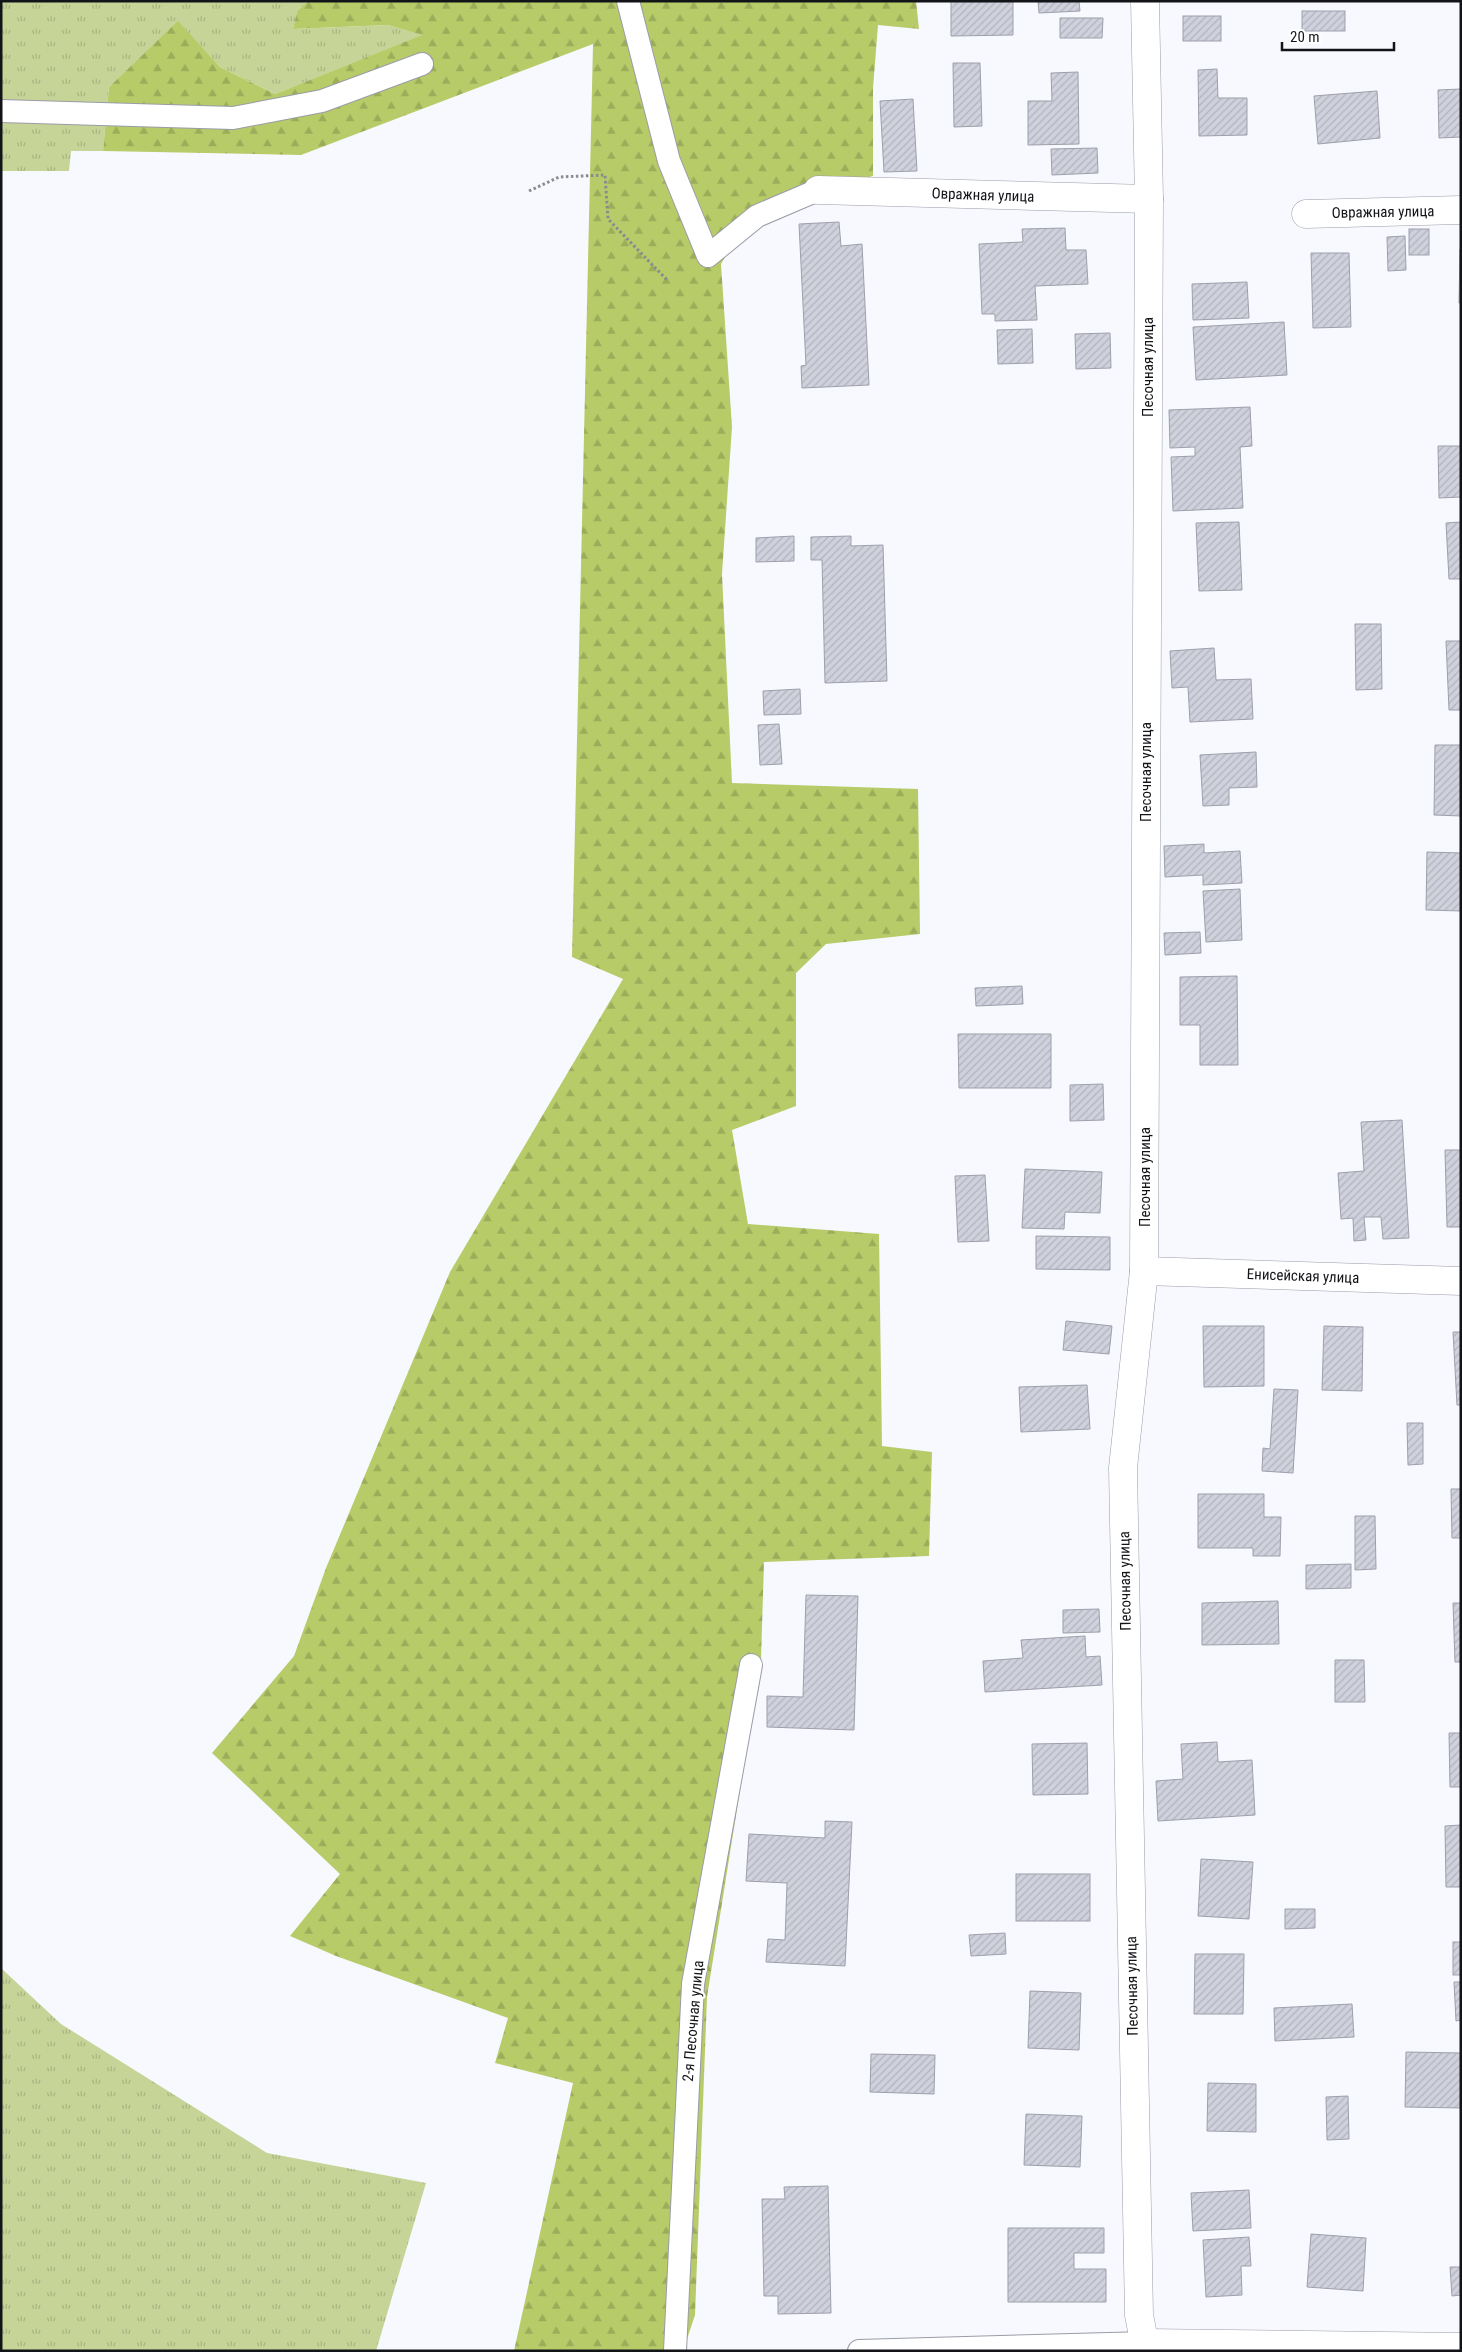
<svg xmlns="http://www.w3.org/2000/svg" width="1462" height="2352" viewBox="0 0 1462 2352" font-family="'Roboto Condensed',sans-serif">
  <style>
    .grass { fill: url(#grass-tufts) }
    .forest { fill: url(#forest-firs) }
    .building { fill: url(#building-hatch); stroke: #9d9fab }
    .lines { fill: none; stroke-linecap: round; stroke-linejoin: round }
    .service-casing { stroke: #9a9ca7; stroke-width: 24 }
    .minor-casing { stroke: #9a9ca7; stroke-width: 29 }
    .path { stroke: #8a8b90; stroke-width: 3; stroke-dasharray: 2.5 2.5; stroke-linecap: butt }
    .service { stroke: #fff; stroke-width: 22 }
    .minor { stroke: #fff; stroke-width: 28 }
    .labels { text-anchor: middle; dominant-baseline: central; stroke-width: 4.5; stroke-linejoin: round; paint-order: stroke }
    .street-label { font-size: 15px; fill: #131418; stroke: #fff }
  </style>
  <defs>
    <pattern id="grass-tufts" width="24" height="20" patternUnits="userSpaceOnUse" patternTransform="scale(1.25)"><rect width="24" height="20" fill="#c6d497"/><path d="M3 7l-1-3M5 7V3M7 7l1-3M15 17l-1-3M17 17v-4M19 17l1-3" fill="none" stroke="#a9b581"/></pattern>
    <pattern id="forest-firs" width="22" height="20" patternUnits="userSpaceOnUse" patternTransform="scale(1.25)"><rect width="22" height="20" fill="#b7cb69"/><path d="M5 1l3.5 6h-7zM16 11l3.5 6h-7z" fill="#9cad5a"/></pattern>
    <pattern id="building-hatch" width="6" height="6" patternUnits="userSpaceOnUse" patternTransform="scale(1.25)"><rect width="6" height="6" fill="#cfd1dd"/><path d="M-1 1l2-2M0 6l6-6M5 7l2-2" fill="none" stroke="#b1b3bd"/></pattern>
  </defs>
  <rect width="100%" height="100%" fill="#f8f9fe"/>
  <!-- grass -->
  <g class="grass">
    <path d="M1 1H308L297 11 293 29 388 25 423 35 275 94 220 67 178 22 109 87 103 151H71L69 171H1Z"/>
    <path d="M1 1968 61 2024 267 2153 426 2183 376 2351H1Z"/>
  </g>
  <!-- forest -->
  <path class="forest" d="M308 1H916L919 29 878 25 873 88V176L802 195 733 244 721 264 732 427 722 574 732 783 918 789 920 934 826 944 796 973V1106L732 1130 748 1224 879 1234 882 1446 932 1452 929 1556 764 1562 761 1659 707 1997 695 2315 683 2351H514L573 2083 495 2063 508 2018 336 1956 290 1936 340 1874 212 1753 294 1656 326 1568 450 1272 623 979 572 957 593 44 301 155 103 151 109 87 178 21 220 67 275 94 422 35 388 25 293 29 297 11Z"/>
  <!-- building -->
  <g class="building">
    <path d="M951 1H1013V35L951 36Z"/>
    <path d="M1038 1H1079L1080 11 1039 13Z"/>
    <rect x="1302" y="11" width="43" height="20"/>
    <rect x="1183" y="16" width="38" height="25"/>
    <path d="M1060 18H1103L1102 38H1060Z"/>
    <path d="M953 63H980L982 126 954 127Z"/>
    <path d="M1217 69 1218 98H1247V135L1199 136 1198 70Z"/>
    <path d="M1078 72 1079 144 1028 145V101H1052L1051 73Z"/>
    <path d="M1461 89V137L1439 138 1438 90Z"/>
    <path d="M1377 91 1380 138 1318 144 1314 96Z"/>
    <path d="M913 99 917 171 884 172 880 101Z"/>
    <path d="M1097 148 1098 173 1052 175 1051 149Z"/>
    <path d="M839 222 841 246 862 244 869 385 802 388 801 366 806 365 799 224Z"/>
    <path d="M1065 228 1066 250H1086L1088 284 1035 286 1037 320 995 321V314H982L979 244 1023 242 1022 229Z"/>
    <rect x="1409" y="229" width="20" height="26"/>
    <path d="M1405 236 1406 270 1388 271 1387 237Z"/>
    <path d="M1460 249H1461V303H1459Z"/>
    <path d="M1311 253H1349L1351 327 1313 328Z"/>
    <path d="M1247 282 1249 318 1193 320 1192 284Z"/>
    <path d="M1284 322 1287 375 1196 380 1193 327Z"/>
    <path d="M1032 329 1033 363 998 364 997 330Z"/>
    <path d="M1110 333 1111 368 1076 369 1075 334Z"/>
    <path d="M1250 407 1252 446 1240 447 1243 508 1173 511 1171 457 1195 456V447L1170 448 1169 410Z"/>
    <path d="M1438 446H1461V497L1439 498Z"/>
    <path d="M1239 522 1242 590 1199 591 1196 523Z"/>
    <path d="M1461 522V579H1449L1446 523Z"/>
    <path d="M794 536V561L756 562V538Z"/>
    <path d="M851 536V546L883 545 887 681 825 683 822 560H811V537Z"/>
    <path d="M1355 624H1381L1382 689 1356 690Z"/>
    <path d="M1446 641H1461V710H1449Z"/>
    <path d="M1214 648 1216 680 1251 679 1253 719 1190 722 1188 687 1172 688 1170 651Z"/>
    <path d="M800 689 801 714 764 715 763 691Z"/>
    <path d="M779 724 782 764 760 765 758 725Z"/>
    <path d="M1435 745H1461V816L1434 815Z"/>
    <path d="M1256 752 1257 787 1229 788V805L1203 806 1200 755Z"/>
    <path d="M1204 844V853L1240 851 1242 883 1203 885V875L1165 877 1164 846Z"/>
    <path d="M1427 852 1461 853V911L1426 910Z"/>
    <path d="M1240 889 1242 940 1206 942 1203 891Z"/>
    <path d="M1200 932 1201 953 1165 955 1164 933Z"/>
    <path d="M1237 976 1238 1065H1200V1025H1180V977Z"/>
    <path d="M1022 986 1023 1004 976 1006 975 988Z"/>
    <path d="M958 1034H1051V1088H959Z"/>
    <path d="M1103 1084 1104 1120 1070 1121V1085Z"/>
    <path d="M1402 1120 1409 1238 1383 1239 1381 1217H1364L1366 1240 1354 1241 1353 1218 1341 1219 1338 1173 1364 1171 1361 1122Z"/>
    <path d="M1445 1150H1461V1227H1447Z"/>
    <path d="M1025 1169 1102 1172 1100 1213 1065 1212 1064 1229 1022 1228Z"/>
    <path d="M985 1175 989 1241 958 1242 955 1176Z"/>
    <path d="M1036 1236 1110 1237V1270L1036 1269Z"/>
    <path d="M1066 1321 1112 1326 1109 1354 1063 1350Z"/>
    <path d="M1203 1326H1264V1386L1204 1387Z"/>
    <path d="M1324 1326 1363 1327 1362 1391 1322 1390Z"/>
    <path d="M1453 1332H1461V1405H1457Z"/>
    <path d="M1087 1385 1090 1429 1021 1432 1019 1387Z"/>
    <path d="M1274 1389 1298 1390 1293 1473 1262 1471 1263 1448 1270 1449Z"/>
    <path d="M1407 1423H1423V1464L1408 1465Z"/>
    <path d="M1451 1489H1461V1538H1452Z"/>
    <path d="M1198 1494H1264V1517H1281L1280 1556H1253V1548H1198Z"/>
    <path d="M1355 1516H1375L1376 1569 1355 1570Z"/>
    <path d="M1351 1564V1588L1306 1589V1565Z"/>
    <path d="M806 1595 858 1596 854 1730 767 1727V1696L803 1697Z"/>
    <path d="M1278 1601 1279 1644 1202 1645V1603Z"/>
    <path d="M1453 1603H1461V1662H1455Z"/>
    <path d="M1099 1609 1100 1632 1063 1633V1610Z"/>
    <path d="M1085 1636 1086 1657 1100 1656 1102 1685 985 1692 983 1661 1023 1658 1021 1640Z"/>
    <path d="M1335 1660H1364L1365 1702H1335Z"/>
    <path d="M1449 1733H1461V1787H1450Z"/>
    <path d="M1217 1742 1218 1762 1252 1760 1255 1815 1158 1821 1156 1781 1183 1779 1181 1744Z"/>
    <path d="M1087 1743 1088 1794 1033 1795 1032 1744Z"/>
    <path d="M825 1821 852 1822 845 1966 766 1962 768 1939 785 1940 787 1883 746 1881 749 1834 825 1838Z"/>
    <path d="M1461 1825V1887H1446L1445 1826Z"/>
    <path d="M1201 1859 1253 1862 1249 1919 1198 1916Z"/>
    <rect x="1016" y="1874" width="74" height="47"/>
    <path d="M1285 1909H1315V1928L1285 1929Z"/>
    <path d="M1005 1933 1006 1954 971 1956 969 1935Z"/>
    <rect x="1453" y="1942" width="8" height="33"/>
    <path d="M1195 1954H1244L1243 2014H1194Z"/>
    <path d="M1454 1982H1461V2020L1456 2021Z"/>
    <path d="M1030 1991 1081 1993 1079 2050 1028 2048Z"/>
    <path d="M1352 2004 1354 2037 1275 2041 1274 2008Z"/>
    <path d="M1406 2052 1461 2053V2108L1405 2107Z"/>
    <path d="M871 2054 935 2055 934 2094 870 2092Z"/>
    <path d="M1208 2083 1256 2084V2132L1207 2131Z"/>
    <path d="M1348 2096 1349 2139 1327 2140 1326 2097Z"/>
    <path d="M1026 2114 1082 2116 1080 2167 1024 2165Z"/>
    <path d="M828 2186 831 2313 778 2314V2296H764L762 2199H785L784 2187Z"/>
    <path d="M1249 2190 1251 2228 1193 2231 1191 2193Z"/>
    <path d="M1008 2228H1104V2253H1074V2269H1106V2302H1008Z"/>
    <path d="M1311 2234 1366 2238 1363 2291 1307 2287Z"/>
    <path d="M1249 2237 1251 2266H1241L1242 2295 1206 2297 1203 2240Z"/>
    <path d="M1450 2267H1461V2295L1452 2296Z"/>
  </g>
  <g class="lines">
    <!-- service casing -->
    <g class="service-casing">
      <g id="service">
        <path d="M628 1 669 161 708 256 757 216 818 190"/>
        <path d="M1 111 233 118 322 101 422 64"/>
        <path d="M675 2351 693 1984 751 1665"/>
        <path d="M859 2351 1146 2343"/>
      </g>
    </g>
    <!-- minor casing -->
    <g class="minor-casing">
      <g id="minor">
        <path d="M1145 1 1149 199 1144 1271 1123 1468 1139 2315 1146 2351"/>
        <path d="M818 190 1149 199"/>
        <path d="M1306 214 1461 210"/>
        <path d="M1144 1271 1461 1281"/>
        <path d="M1146 2343 1461 2347"/>
      </g>
    </g>
    <!-- path -->
    <path class="path" d="M529 191 559 177 605 175 608 219 667 280"/>
    <!-- service -->
    <use href="#service" class="service"/>
    <!-- minor -->
    <use href="#minor" class="minor"/>
  </g>
  <g class="labels">
    <!-- street labels -->
    <g class="street-label">
      <text transform="translate(983 195) rotate(2)">Овражная улица</text>
      <text transform="translate(1383 212) rotate(-1)">Овражная улица</text>
      <text transform="translate(1148 367) rotate(-90)">Песочная улица</text>
      <text transform="translate(1146 772) rotate(-90)">Песочная улица</text>
      <text transform="translate(1145 1177) rotate(-90)">Песочная улица</text>
      <text transform="translate(1303 1276) rotate(2)">Енисейская улица</text>
      <text transform="translate(1125 1581) rotate(-91)">Песочная улица</text>
      <text transform="translate(1132 1986) rotate(-91)">Песочная улица</text>
      <text transform="translate(693 2021) rotate(-85)">2-я Песочная улица</text>
    </g>
  </g>
  <!-- border -->
  <rect width="1462" height="2352" fill="none" stroke="#131418" stroke-width="5"/>
  <!-- scale -->
  <path d="M1282 42v8h112v-8" fill="none" stroke="#131418" stroke-width="2.5"/>
  <text x="1290" y="42" font-size="15" fill="#131418" stroke="#ffffff" stroke-width="4" paint-order="stroke">20 m</text>
</svg>
